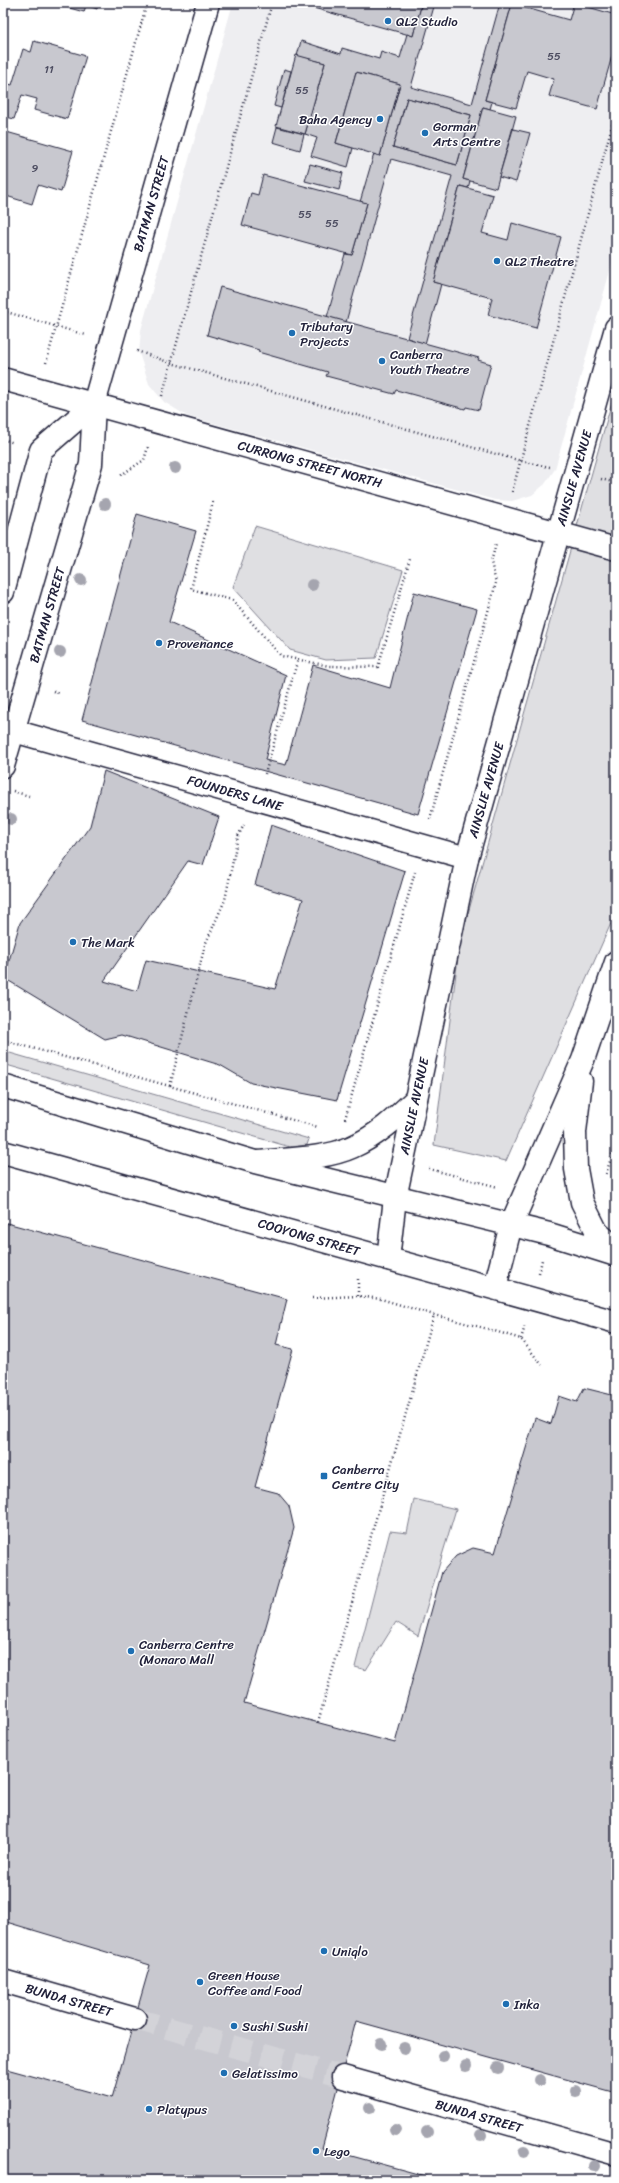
<svg xmlns="http://www.w3.org/2000/svg" width="619" height="2183" viewBox="0 0 619 2183" font-family="Sriracha,sans-serif">
  <style>
    .built { fill: #eeeef1 }
    .green { fill: #dfdfe2; stroke: #80808e }
    .building { fill: #c8c8cf; stroke: #22223b; fill-rule: evenodd }
    .lines { fill: none; stroke-linecap: round; stroke-linejoin: round }
    .minor-tunnel { stroke: #d3d3d8; stroke-width: 22; stroke-dasharray: 22 11; stroke-linecap: butt }
    .minor-casing { stroke: #22223b; stroke-width: 25 }
    .secondary-casing { stroke: #22223b; stroke-width: 25 }
    .primary-casing { stroke: #22223b; stroke-width: 25 }
    .path { stroke: #22223b; stroke-width: 2.5; stroke-dasharray: 1 3; stroke-linecap: butt }
    .minor { stroke: #fff; stroke-width: 22 }
    .secondary { stroke: #fff; stroke-width: 22 }
    .primary { stroke: #fff; stroke-width: 22 }
    .tree { fill: #a5a5af }
    .poi-dot { fill: #1f6fb2; stroke: #fff; stroke-width: 1.5 }
    .labels { text-anchor: middle; dominant-baseline: central; stroke-width: 3; stroke-linejoin: round; paint-order: stroke }
    .number-label { font-size: 11px; fill: #4c4c60 }
    .poi-label { font-size: 13px; fill: #22223b; stroke: #fff; text-anchor: start }
    .street-label { font-size: 13px; fill: #22223b; stroke: #fff }
  </style>
  <rect width="100%" height="100%" fill="#fff"/>
  <filter id="ink" filterUnits="userSpaceOnUse"><feTurbulence type="fractalNoise" baseFrequency=".025" numOctaves="2"/><feDisplacementMap in="SourceGraphic" scale="8" xChannelSelector="R" yChannelSelector="G"/><feConvolveMatrix kernelMatrix="1 2 1 2 8 2 1 2 1" color-interpolation-filters="sRGB"/></filter>
  <g filter="url(#ink)">
    <!-- built -->
    <path class="built" d="M233 3H616V249L555 469 545 484 532 495 512 501 495 500 187 416 164 402 149 384 139 353 141 330Z"/>
    <!-- green -->
    <g class="green">
      <path d="M616 387V912L506 1161 434 1145 460 942Z"/>
      <path d="M255 526 403 570 376 658 326 660 290 650 233 587Z"/>
      <path d="M3 1051 309 1139 307 1145 290 1147 3 1064Z"/>
      <path d="M414 1499 456 1509 418 1636 396 1622 366 1670 355 1667 390 1531 407 1533Z"/>
    </g>
    <!-- building -->
    <g class="building">
      <path d="M51 3H98L97 9 86 5 84 12Z"/>
      <path d="M311 3H422L413 36 310 7Z"/>
      <path d="M422 3H435L411 87 472 104 500 3H520L519 7 512 4 485 100 492 102 490 109 483 107 463 179 470 181 468 188 460 186 433 282 441 284 425 344 407 338 452 176 391 159 346 322 327 317 345 254 352 255 367 203 360 202 374 154 380 156 400 84 356 72 336 143 353 148 348 167 311 156 317 138 305 134 325 63 297 56 301 41 341 54 342 48 379 59 381 52 400 58 407 34 413 36ZM407 98 471 115 457 165 393 147Z"/>
      <path d="M574 3 616 15V42L597 109 549 96 554 79 527 71 516 108 485 100 512 4 569 20Z"/>
      <path d="M34 41 86 56 67 119 34 110 37 99 22 95 14 119 3 116V82L12 85 23 49 31 52Z"/>
      <path d="M296 55 325 63 305 134 276 126Z"/>
      <path d="M284 69 291 71 281 108 274 106Z"/>
      <path d="M356 72 400 84 380 156 336 143Z"/>
      <path d="M407 98 471 115 457 165 393 147Z"/>
      <path d="M483 107 516 116 496 188 463 179Z"/>
      <path d="M277 127 304 134 300 150 273 142Z"/>
      <path d="M513 129 530 133 516 182 499 177Z"/>
      <path d="M3 131 73 151 61 192 38 185 32 204 3 195V184L7 172 3 171Z"/>
      <path d="M310 164 343 173 339 190 305 181Z"/>
      <path d="M263 175 367 203 352 255 242 225 251 193 258 195Z"/>
      <path d="M460 186 493 195 482 233 508 240 512 223 561 237 536 328 488 315 492 298 433 282Z"/>
      <path d="M220 287 479 358 478 360 491 364 479 410 466 407 465 409 396 390 394 394 326 376 328 372 258 352 259 350 207 335Z"/>
      <path d="M137 514 196 531 169 622 286 675 265 760 286 765 313 665 390 688 414 592 477 609 418 814 82 720Z"/>
      <path d="M104 771 219 817 203 865 188 861 104 981 137 991 146 960 275 989 303 899 255 885 271 825 405 871 337 1100 251 1083 220 1065 122 1035 105 1039 4 978 20 923 90 826Z"/>
      <path d="M3 1222 287 1299 276 1345 293 1349 255 1487 278 1493 289 1506 294 1528 244 1703 395 1743 442 1572 456 1556 473 1548 495 1553 535 1418 551 1424 559 1396 577 1402 584 1388 616 1396V2093L356 2021 322 2148 440 2180H3V2068L112 2098 150 1965 3 1921Z"/>
    </g>
    <g class="lines">
      <!-- minor-tunnel -->
      <path class="minor-tunnel" d="M135 2019 343 2077"/>
      <!-- minor casing -->
      <g class="minor-casing">
        <g id="minor">
          <path d="M3 379 616 549"/>
          <path d="M3 592 41 450 94 404"/>
          <path d="M3 728 467 858"/>
          <path d="M3 766 91 464 94 404 208 3"/>
          <path d="M3 1981 135 2019"/>
          <path d="M343 2077 616 2154"/>
        </g>
      </g>
      <!-- secondary casing -->
      <g class="secondary-casing">
        <g id="secondary">
          <path d="M581 1081 575 1132 576 1169 582 1202 597 1232 616 1249"/>
          <path d="M258 1162C287 1159 326 1159 352 1147 377 1136 396 1118 416 1099"/>
          <path d="M395 1198 467 858 616 328"/>
          <path d="M511 1225 583 1060 616 962"/>
        </g>
      </g>
      <!-- primary casing -->
      <g class="primary-casing">
        <g id="primary">
          <path d="M3 1086 255 1162 549 1234 616 1255"/>
          <path d="M3 1152 616 1322"/>
          <path d="M388 1259 395 1198"/>
          <path d="M495 1287 511 1225"/>
        </g>
      </g>
      <!-- path -->
      <g class="path">
        <path d="M3 311 86 335"/>
        <path d="M137 351 171 363 521 461 550 467"/>
        <path d="M46 363 147 3"/>
        <path d="M162 396 272 3"/>
        <path d="M3 439 14 443"/>
        <path d="M121 475 144 460 148 447"/>
        <path d="M601 479 616 483"/>
        <path d="M512 492 616 111"/>
        <path d="M213 502 191 589 232 600 281 656 329 666 378 667 410 559"/>
        <path d="M53 691 58 693"/>
        <path d="M265 774 298 659"/>
        <path d="M13 791 29 796"/>
        <path d="M430 819 496 583 491 562 496 544"/>
        <path d="M3 1040 318 1127"/>
        <path d="M170 1086 205 945 225 900 238 836 244 825"/>
        <path d="M345 1119 415 872"/>
        <path d="M429 1169 498 1187"/>
        <path d="M606 1174 616 1142"/>
        <path d="M539 1273 542 1260"/>
        <path d="M358 1296V1278"/>
        <path d="M312 1298 358 1296 381 1299 434 1315 488 1329 521 1339 542 1365"/>
        <path d="M521 1339 525 1326"/>
        <path d="M318 1722 434 1315"/>
      </g>
      <!-- minor -->
      <use href="#minor" class="minor"/>
      <!-- secondary -->
      <use href="#secondary" class="secondary"/>
      <!-- primary -->
      <use href="#primary" class="primary"/>
    </g>
    <!-- trees -->
    <g class="tree">
      <circle cx="175" cy="468" r="6"/>
      <circle cx="105" cy="504" r="6"/>
      <circle cx="81" cy="580" r="6"/>
      <circle cx="312" cy="585" r="6"/>
      <circle cx="60" cy="652" r="6"/>
      <circle cx="11" cy="819" r="6"/>
      <circle cx="381" cy="2044" r="6"/>
      <circle cx="404" cy="2048" r="6"/>
      <circle cx="443" cy="2056" r="6"/>
      <circle cx="466" cy="2066" r="6"/>
      <circle cx="498" cy="2068" r="6"/>
      <circle cx="540" cy="2080" r="6"/>
      <circle cx="576" cy="2091" r="6"/>
      <circle cx="370" cy="2108" r="6"/>
      <circle cx="395" cy="2130" r="6"/>
      <circle cx="427" cy="2132" r="6"/>
      <circle cx="481" cy="2135" r="6"/>
      <circle cx="524" cy="2152" r="6"/>
      <circle cx="594" cy="2166" r="6"/>
    </g>
  </g>
  <!-- markers -->
  <g class="poi-dot">
    <circle cx="388" cy="21" r="4"/>
    <circle cx="380" cy="119" r="4"/>
    <circle cx="425" cy="133" r="4"/>
    <circle cx="497" cy="261" r="4"/>
    <circle cx="292" cy="333" r="4"/>
    <circle cx="382" cy="361" r="4"/>
    <circle cx="159" cy="643" r="4"/>
    <circle cx="73" cy="942" r="4"/>
    <rect x="320" y="1472" width="8" height="8" rx="2"/>
    <circle cx="131" cy="1651" r="4"/>
    <circle cx="324" cy="1951" r="4"/>
    <circle cx="200" cy="1982" r="4"/>
    <circle cx="506" cy="2004" r="4"/>
    <circle cx="234" cy="2026" r="4"/>
    <circle cx="224" cy="2073" r="4"/>
    <circle cx="149" cy="2109" r="4"/>
    <circle cx="316" cy="2151" r="4"/>
  </g>
  <g class="labels">
    <!-- number labels -->
    <g class="number-label">
      <text x="554" y="56">55</text>
      <text x="49" y="69">11</text>
      <text x="302" y="90">55</text>
      <text x="35" y="168">9</text>
      <text x="305" y="214">55</text>
      <text x="332" y="223">55</text>
    </g>
    <!-- poi labels -->
    <g class="poi-label">
      <text x="396" y="21">QL2 Studio</text>
      <text x="372" y="119" text-anchor="end">Baha Agency</text>
      <text x="433" y="126">Gorman<tspan x="433" dy="15">Arts Centre</tspan></text>
      <text x="505" y="261">QL2 Theatre</text>
      <text x="300" y="326">Tributary<tspan x="300" dy="15">Projects</tspan></text>
      <text x="390" y="354">Canberra<tspan x="390" dy="15">Youth Theatre</tspan></text>
      <text x="167" y="643">Provenance</text>
      <text x="81" y="942">The Mark</text>
      <text x="332" y="1469">Canberra<tspan x="332" dy="15">Centre City</tspan></text>
      <text x="139" y="1644">Canberra Centre<tspan x="139" dy="15">(Monaro Mall</tspan></text>
      <text x="332" y="1951">Uniqlo</text>
      <text x="208" y="1975">Green House<tspan x="208" dy="15">Coffee and Food</tspan></text>
      <text x="514" y="2004">Inka</text>
      <text x="242" y="2026">Sushi Sushi</text>
      <text x="232" y="2073">Gelatissimo</text>
      <text x="157" y="2109">Platypus</text>
      <text x="324" y="2151">Lego</text>
    </g>
    <!-- street labels -->
    <g class="street-label">
      <text transform="translate(151 204) rotate(-74)">BATMAN STREET</text>
      <text transform="translate(310 464) rotate(15)">CURRONG STREET NORTH</text>
      <text transform="translate(574 478) rotate(-74)">AINSLIE AVENUE</text>
      <text transform="translate(47 615) rotate(-74)">BATMAN STREET</text>
      <text transform="translate(486 790) rotate(-74)">AINSLIE AVENUE</text>
      <text transform="translate(235 793) rotate(16)">FOUNDERS LANE</text>
      <text transform="translate(414 1106) rotate(-78)">AINSLIE AVENUE</text>
      <text transform="translate(309 1237) rotate(16)">COOYONG STREET</text>
      <text transform="translate(69 2000) rotate(16)">BUNDA STREET</text>
      <text transform="translate(479 2116) rotate(16)">BUNDA STREET</text>
    </g>
  </g>
  <!-- margin -->
  <rect width="619" height="2183" fill="none" stroke="#fff" stroke-width="16"/>
  <rect x="8" y="8" width="603" height="2167" fill="none" stroke="#22223b" stroke-width="1.5" filter="url(#ink)"/>
</svg>
